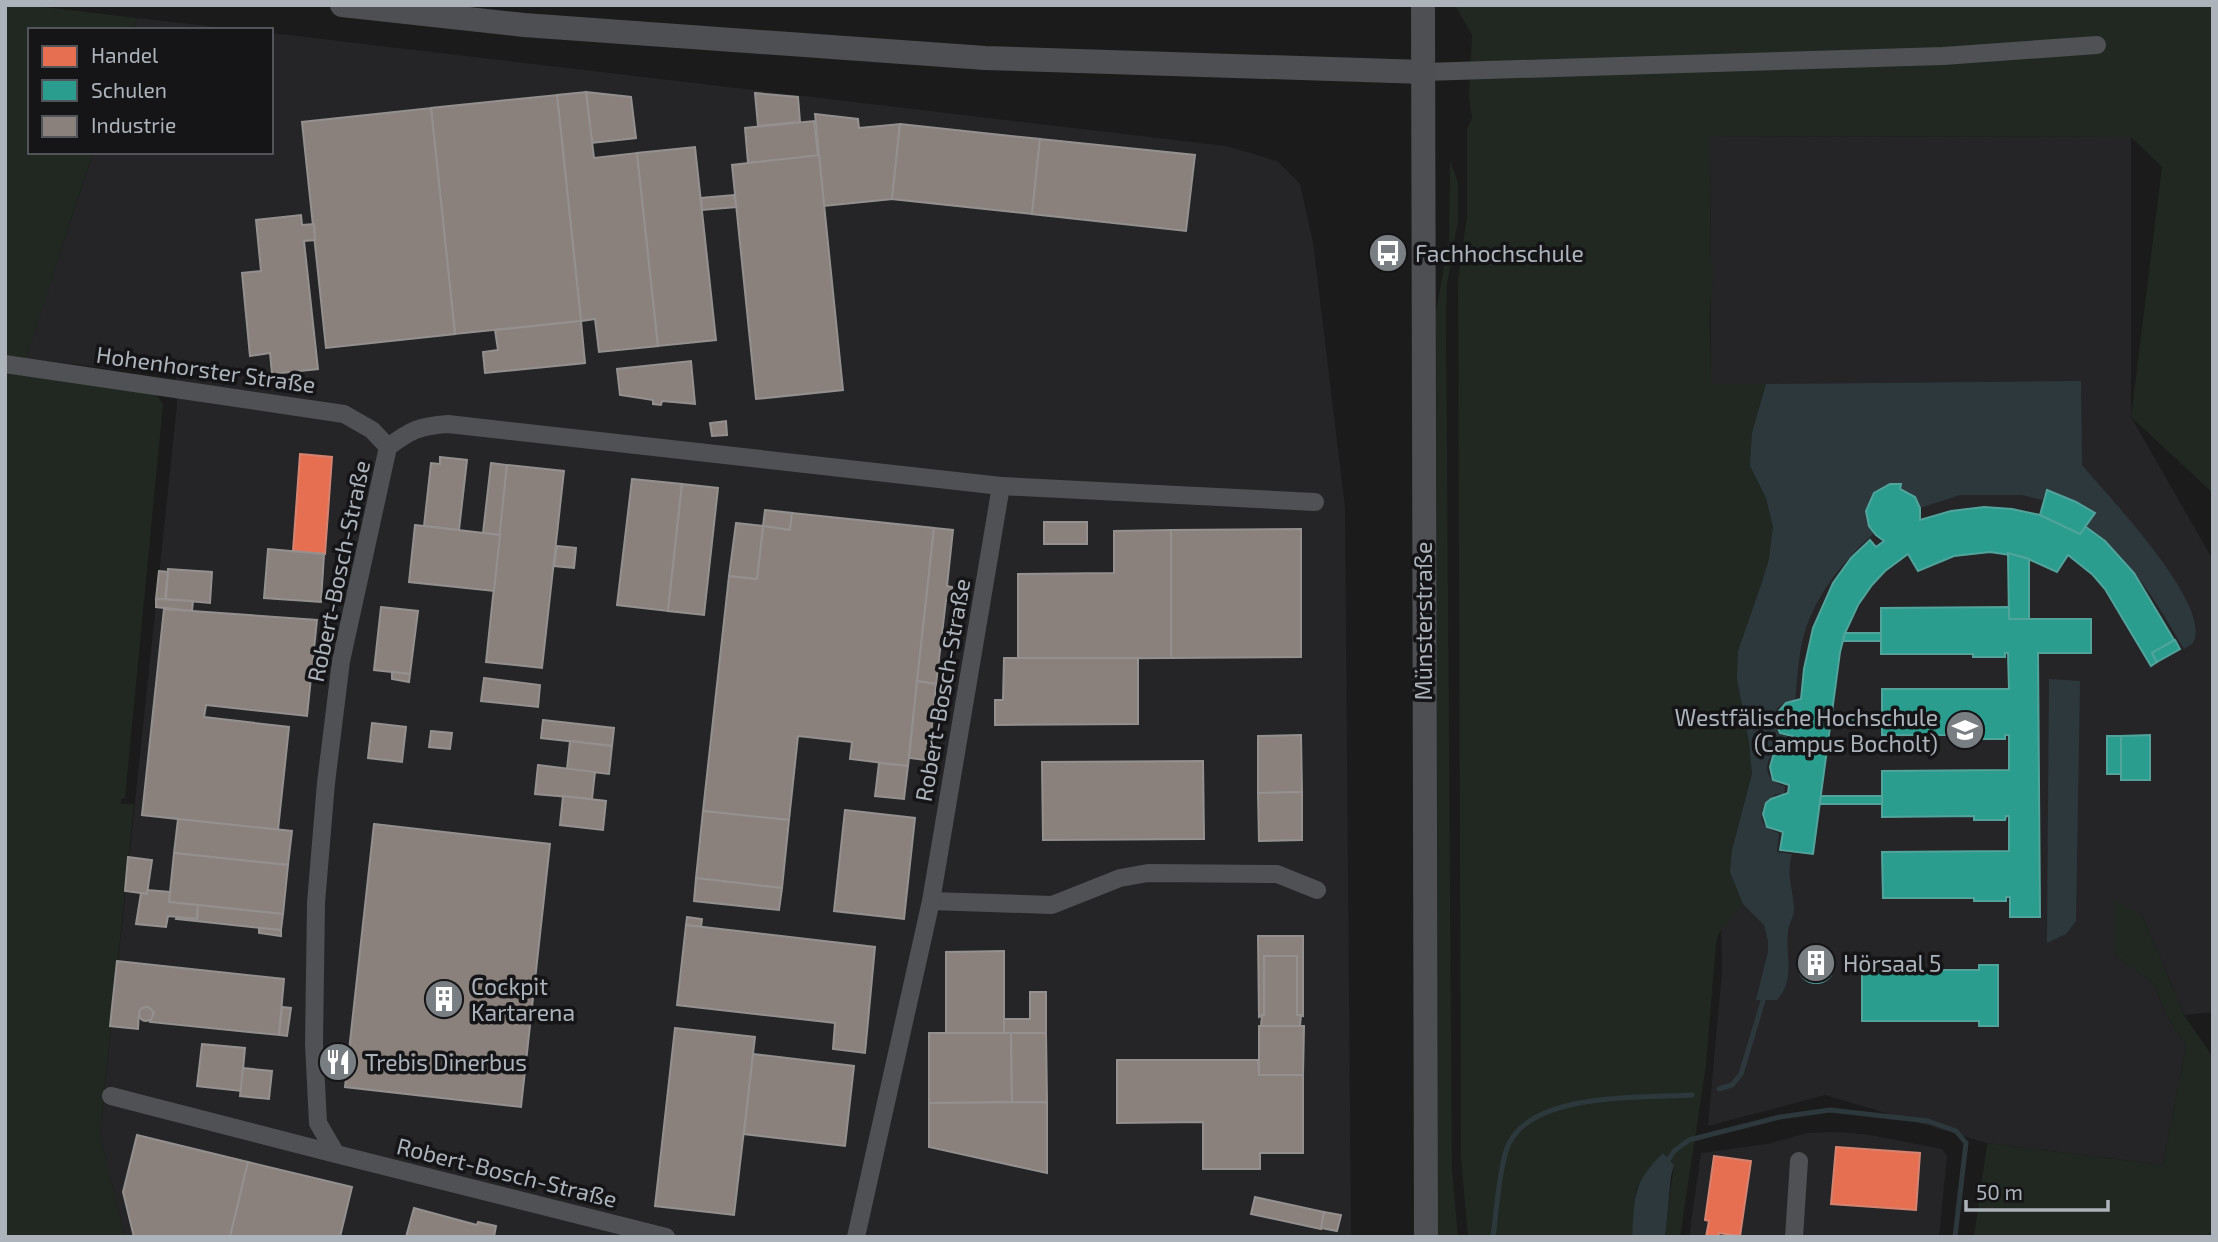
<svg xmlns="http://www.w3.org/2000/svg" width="2218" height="1242" viewBox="0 0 2218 1242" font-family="'Exo 2',sans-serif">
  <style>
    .built { fill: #252527 }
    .green { fill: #202821 }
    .water { fill: #2d383d }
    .shops { fill: #e76f51; stroke: #d58371; stroke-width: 2 }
    .schools { fill: #2a9d8f; stroke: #51a49c; stroke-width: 2 }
    .industry { fill: #8a817c; stroke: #94908f; stroke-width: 2 }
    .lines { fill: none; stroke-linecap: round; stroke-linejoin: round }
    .stream { stroke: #2d383d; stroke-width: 5 }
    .minor { stroke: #4f5154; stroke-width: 18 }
    .secondary { stroke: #4e4f52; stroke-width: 24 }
    .labels { text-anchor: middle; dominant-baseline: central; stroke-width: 7; stroke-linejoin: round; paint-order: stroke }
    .poi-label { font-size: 23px; fill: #acb3bb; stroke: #151517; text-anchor: start }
    .street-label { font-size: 23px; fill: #acb3bb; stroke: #151517 }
  </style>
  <rect width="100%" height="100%" fill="#1b1b1b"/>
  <!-- built -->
  <g class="built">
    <path d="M137 18 243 30H134Z"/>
    <path d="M271 33 1226 146 1277 161 1300 184 1313 242 1345 507 1351 1237H125L100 1134 177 405 176 377 26 358 93 152H271Z"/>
    <path d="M1710 136 2131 137V417L2213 560V1012L2184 1015 2143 917 2114 954 2154 984 2167 1016 2186 1046 2163 1165 1987 1143 1825 1095 1708 1126 1722 971 1711 385Z"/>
    <path d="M1839 1132 1870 1135 1942 1149 1947 1156 1939 1237H1689L1701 1153 1767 1144 1807 1133Z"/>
  </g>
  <!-- green -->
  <g class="green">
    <path d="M5 5H28L137 18 134 30H30V152H93L26 358 5 355Z"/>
    <path d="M1455 5H2213V493L2131 417 2162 167 2131 137 1710 136V182L1712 188 1710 195V256C1717 271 1711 290 1710 306 1709 332 1711 358 1711 384H1766L1752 433 1750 466 1766 498 1773 527 1769 559 1762 582 1738 651 1737 679 1749 741 1752 774 1732 850 1730 872 1743 904 1719 933 1716 943 1706 1065 1680 1237H1664L1674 1165 1663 1153 1636 1189 1632 1237H1468L1461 1158 1458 281 1467 216V129L1472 118 1469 96 1472 35Z"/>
    <path d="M1450 160 1458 183V220L1447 285 1446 317 1452 1169 1458 1237H1438L1436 311 1449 240Z"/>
    <path d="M5 370 153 390 163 404 125 798 121 799V804H134L100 1134 125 1237H5Z"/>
    <path d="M2114 899 2143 917 2184 1015 2213 1057V1237H1974L1987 1143 2163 1165 2186 1046 2167 1016 2154 984 2114 954Z"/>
  </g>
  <!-- water -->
  <g class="water">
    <path d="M2081 381 2082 465C2108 496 2205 597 2195 638 2194 644 2189 646 2184 649 2156 602 2132 559 2086 527L2095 513 2076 502 2047 490 2042 500 2022 495H1960L1920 508 1911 493 1900 489 1901 484C1872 482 1858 510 1874 533 1842 562 1812 599 1802 642 1798 661 1797 682 1795 702 1773 702 1770 718 1780 734L1791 737 1790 748C1764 748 1757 780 1785 786L1784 795 1776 794C1758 806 1754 827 1779 833L1777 852 1792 854C1786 874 1793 889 1794 909 1794 917 1789 923 1788 931 1785 956 1796 979 1777 1000H1756L1768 952V941L1764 925 1743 904 1730 872 1732 850 1752 774 1749 741 1737 679 1738 651 1762 582 1769 559 1773 527 1766 498 1750 466 1752 433 1766 384Z"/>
    <path d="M2049 679 2080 681 2076 921 2066 934 2047 943Z"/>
    <path d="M1663 1153 1674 1165 1671 1176 1665 1237H1632C1635 1195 1632 1184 1663 1153Z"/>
  </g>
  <!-- shops -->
  <g class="shops">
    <path d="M300 454 332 457 325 554 293 551Z"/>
    <path d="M1836 1147 1920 1153 1916 1210 1831 1204Z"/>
    <path d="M1714 1156 1751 1161 1740 1236 1719 1233 1718 1237H1706L1709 1221 1705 1220Z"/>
  </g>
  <!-- schools -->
  <g class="schools">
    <path d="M1890 484H1901L1900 489 1915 497 1920 508V520L1951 511 1984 507 2012 509 2040 515 2080 534 2084 526 2086 527 2105 541 2134 573 2174 640 2152 653 2157 662 2151 666 2105 589 2093 575 2068 555 2057 572 2024 557 1990 552 1954 556 1918 571 1908 554 1885 571 1872 585 1858 605 1845 633 1840 652 1813 854 1780 850 1783 832 1767 827 1763 814 1766 803 1771 799 1788 793 1789 785 1773 780 1770 767 1773 756 1781 749 1794 746 1796 737 1780 733 1776 723 1778 712 1786 703 1801 699 1804 669 1813 628 1833 583 1851 558 1870 540 1876 547 1884 541 1876 535 1869 526 1866 511 1874 493Z"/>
    <path d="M2047 490 2076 502 2095 513 2080 534 2040 515Z"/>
    <path d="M2008 553 2029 559V619H2009Z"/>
    <path d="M2009 607V619H2091V653H2038L2040 917H2010V897H2006V901H1974V898H1883L1882 852 2009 851V816H2006L2005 820H1974V816L1882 817V771L2009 770V735H2005V739H1974L1973 735H1882V689H2009L2008 653H2005V657H1973V654H1881V608Z"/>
    <path d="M1845 633H1881V641H1843Z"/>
    <path d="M2175 640 2180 649 2157 662 2152 653Z"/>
    <path d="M1832 715H1882V722H1831Z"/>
    <path d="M2150 735V780H2121V736Z"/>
    <rect x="2107" y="736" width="14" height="38"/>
    <path d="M1821 796H1882V804H1820Z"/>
    <circle cx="1816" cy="965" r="18"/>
    <path d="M1979 965H1998V1026H1979V1021H1862V970H1979Z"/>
  </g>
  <!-- industry -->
  <g class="industry">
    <path d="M586 92 631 97 636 138 592 143Z"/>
    <path d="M586 92 594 158 637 153 658 346 599 352 595 319 581 321 557 95Z"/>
    <path d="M755 93 798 97 800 122 758 126Z"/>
    <path d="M557 95 581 321 455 334 431 108Z"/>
    <path d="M431 108 455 334 326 348 302 122Z"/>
    <path d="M815 114 858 119 859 128 900 124 892 199 824 206Z"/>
    <path d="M814 121 818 156 748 163 745 128Z"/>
    <path d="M900 124 1040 139 1032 214 892 199Z"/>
    <path d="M1040 139 1195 155 1186 231 1032 214Z"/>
    <path d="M695 147 716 340 658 346 637 153Z"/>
    <path d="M819 155 843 390 756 399 732 165Z"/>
    <path d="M734 195 736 207 702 210 701 198Z"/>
    <path d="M301 215 302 225 314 224 315 240 304 241 318 369 272 374 270 353 250 356 242 273 261 271 256 220Z"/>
    <path d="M581 321 585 363 485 373 483 352 498 350 495 330Z"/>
    <path d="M691 361 695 404 662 401 661 405 653 404V400L620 395 617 369Z"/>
    <path d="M726 421 727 435 712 436 710 423Z"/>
    <path d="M440 457 467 460 459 530 424 526 431 463 440 464Z"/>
    <path d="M491 463 507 465 500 535 483 533Z"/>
    <path d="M507 465 564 471 542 668 486 662Z"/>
    <path d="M632 479 682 484 668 611 617 605Z"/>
    <path d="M682 484 718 488 704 615 668 611Z"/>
    <path d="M765 510 792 513 790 530 763 526Z"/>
    <path d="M792 513 934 528 908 766 850 759 852 742 798 736 789 820 703 811 729 576 757 579 763 526 790 530Z"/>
    <rect x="1044" y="522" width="43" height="22"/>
    <path d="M736 523 763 526 757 579 729 576Z"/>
    <path d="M415 525 500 535 494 591 409 582Z"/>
    <path d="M934 528 953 530 947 586 952 587 951 600H946L936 684 917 681Z"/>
    <path d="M1301 529V657L1171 658V530Z"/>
    <path d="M1171 530V658L1018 659V574L1114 573V531Z"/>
    <path d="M557 546 576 548 574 568 554 566Z"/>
    <path d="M268 549 324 554 321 602 264 598Z"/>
    <path d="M168 569 212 572 210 603 166 599Z"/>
    <path d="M159 571 168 572 165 599H156Z"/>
    <path d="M156 599 193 601 192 611 156 607Z"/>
    <path d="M381 607 418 611 410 674 374 670Z"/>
    <path d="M164 609 317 620 307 716 206 705 204 717 289 727 278 830 142 815Z"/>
    <path d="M1004 658H1138V724L995 725V700H1003Z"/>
    <path d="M392 672 410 674 409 682 392 679Z"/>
    <path d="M484 678 540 685 538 707 481 701Z"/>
    <path d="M917 681 936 684 930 745H935L933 761 909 758Z"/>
    <path d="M543 720 614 728 612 746 541 738Z"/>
    <path d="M372 723 406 727 402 762 368 758Z"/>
    <path d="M431 731 452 733 450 749 429 747Z"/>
    <path d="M1301 735 1302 792 1258 793V736Z"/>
    <path d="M570 741 612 746 609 774 567 769Z"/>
    <path d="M1203 761 1204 839 1043 840 1042 762Z"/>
    <path d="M879 763 908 766 904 799 875 796Z"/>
    <path d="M538 765 595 772 592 799 535 794Z"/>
    <path d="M1302 792V840L1259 841 1258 793Z"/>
    <path d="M563 796 606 801 603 830 560 825Z"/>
    <path d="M845 810 915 818 904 919 834 911Z"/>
    <path d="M703 811 789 820 782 888 696 878Z"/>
    <path d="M178 819 292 831 288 865 174 853Z"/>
    <path d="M374 824 550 844 521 1107 345 1087Z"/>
    <path d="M174 853 288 865 283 914 169 902Z"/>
    <path d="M128 857 152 860 147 894 125 891Z"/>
    <path d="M696 878 782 888 779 910 694 901Z"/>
    <path d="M147 890 170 892 169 902 198 905 197 919 168 916 166 927 136 924 141 893 147 894Z"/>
    <path d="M198 905 283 914 281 930 176 919 177 917 197 919Z"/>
    <path d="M687 917 702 919 701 927 686 925Z"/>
    <path d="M686 925 875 947 865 1053 833 1049 835 1023 677 1005Z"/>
    <path d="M259 928 281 930V936L259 933Z"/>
    <path d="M1258 936H1303V1016L1297 1015V956H1264V1015L1259 1017Z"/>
    <path d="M1004 951V1033H946V952Z"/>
    <path d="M1264 956H1297V1015H1301L1300 1026H1261L1262 1015H1264Z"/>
    <path d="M117 961 284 979 279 1035 150 1022 154 1012 147 1007 139 1012 138 1029 110 1026Z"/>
    <path d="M1030 992H1046V1033H1004V1019H1030Z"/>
    <circle cx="146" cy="1014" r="7"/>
    <path d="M282 1007 291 1008 287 1036 279 1035Z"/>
    <path d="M1259 1026H1304L1303 1075H1259Z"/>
    <path d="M675 1028 755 1037 734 1215 655 1206Z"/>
    <path d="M929 1033H1011L1012 1102 929 1103Z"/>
    <path d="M1011 1033H1046L1047 1102H1012Z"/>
    <path d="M202 1044 245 1048 241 1091 197 1086Z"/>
    <path d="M753 1054 854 1066 845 1146 744 1134Z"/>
    <path d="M1117 1060H1258L1259 1075H1303V1153H1260V1169H1203V1122L1117 1123Z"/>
    <path d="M243 1068 272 1071 269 1099 240 1096Z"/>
    <path d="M1047 1102V1173L929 1147V1103Z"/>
    <path d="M137 1135 248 1162 230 1237H134L123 1192Z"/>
    <path d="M248 1162 352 1187 340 1237H230Z"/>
    <path d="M1255 1197 1324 1212 1321 1229 1251 1214Z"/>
    <path d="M414 1208 477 1225 478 1222 496 1226 494 1237H406Z"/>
    <path d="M1324 1212 1341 1215 1337 1231 1321 1228Z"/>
  </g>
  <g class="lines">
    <!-- stream -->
    <g class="stream">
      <path d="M1719 1089 1732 1085 1741 1074 1763 1001"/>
      <path d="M1669 1159 1674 1151 1689 1140 1780 1117 1830 1110 1928 1121 1956 1131 1966 1143 1955 1237"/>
      <path d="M1493 1237C1497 1209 1498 1178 1506 1151 1524 1091 1642 1098 1692 1095"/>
    </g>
    <!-- minor -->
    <g class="minor">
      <path d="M1424 72 1943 56 2097 45"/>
      <path d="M5 364 344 414 372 430 388 447"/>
      <path d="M931 901 1052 905 1120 878 1148 873 1277 874 1317 890"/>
      <path d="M111 1096 336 1154"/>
      <path d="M666 1237 336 1154 318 1123 314 1044 316 903 326 783 341 661 388 447C411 430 419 426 448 424L1001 486"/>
      <path d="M856 1237 931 901 1001 486 1315 502"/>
      <path d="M1794 1237 1799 1161"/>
    </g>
    <!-- secondary -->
    <g class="secondary">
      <path d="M342 5 524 25 985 58 1424 72"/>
      <path d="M1423 5 1426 1237"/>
    </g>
  </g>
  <!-- icons -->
  <defs>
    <g id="bus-disc" transform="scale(2.0125)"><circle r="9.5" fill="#797e83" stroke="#151517"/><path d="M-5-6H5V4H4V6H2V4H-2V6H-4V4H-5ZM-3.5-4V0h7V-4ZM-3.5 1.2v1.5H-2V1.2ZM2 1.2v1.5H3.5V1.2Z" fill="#fff"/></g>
    <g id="university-disc" transform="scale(2.0125)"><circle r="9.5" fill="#797e83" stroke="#151517"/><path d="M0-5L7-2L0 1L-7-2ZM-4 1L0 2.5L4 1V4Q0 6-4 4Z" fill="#fff"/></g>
    <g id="building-disc" transform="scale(2.0125)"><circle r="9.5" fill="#797e83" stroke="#151517"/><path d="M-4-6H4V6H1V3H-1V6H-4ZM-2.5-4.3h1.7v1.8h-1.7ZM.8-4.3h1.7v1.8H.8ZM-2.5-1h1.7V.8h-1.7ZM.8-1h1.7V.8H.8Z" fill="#fff"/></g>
    <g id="restaurant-disc" transform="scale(2.0125)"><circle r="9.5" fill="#797e83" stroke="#151517"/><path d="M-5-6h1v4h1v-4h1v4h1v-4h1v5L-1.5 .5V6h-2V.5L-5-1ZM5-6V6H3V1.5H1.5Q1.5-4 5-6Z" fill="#fff"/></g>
  </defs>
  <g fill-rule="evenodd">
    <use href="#bus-disc" x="1388" y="253"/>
    <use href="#university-disc" x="1965" y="730"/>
    <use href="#building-disc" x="1816" y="963"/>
    <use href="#building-disc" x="444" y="999"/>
    <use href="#restaurant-disc" x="338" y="1062"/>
  </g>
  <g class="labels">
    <!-- poi labels -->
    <g class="poi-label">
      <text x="1415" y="253">Fachhochschule</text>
      <text x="1938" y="717" text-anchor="end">Westfälische Hochschule<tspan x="1938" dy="26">(Campus Bocholt)</tspan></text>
      <text x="1843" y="963">Hörsaal 5</text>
      <text x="471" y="986">Cockpit<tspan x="471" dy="26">Kartarena</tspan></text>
      <text x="365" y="1062">Trebis Dinerbus</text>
    </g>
    <!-- street labels -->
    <g class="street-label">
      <text transform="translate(206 369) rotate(8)">Hohenhorster Straße</text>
      <text transform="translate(338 571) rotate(-78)">Robert-Bosch-Straße</text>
      <text transform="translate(1423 621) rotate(-90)">Münsterstraße</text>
      <text transform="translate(942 690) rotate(-80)">Robert-Bosch-Straße</text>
      <text transform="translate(507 1172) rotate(14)">Robert-Bosch-Straße</text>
    </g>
  </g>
  <!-- border -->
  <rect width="2218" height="1242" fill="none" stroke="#acb3bb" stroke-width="14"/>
  <!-- legend -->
  <rect x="28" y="28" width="245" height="126" fill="#151517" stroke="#515459" stroke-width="2"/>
  <rect x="42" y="46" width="35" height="21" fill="#e76f51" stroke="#515459" stroke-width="2"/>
  <text x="91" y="63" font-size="21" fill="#acb3bb">Handel</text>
  <rect x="42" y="80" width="35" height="21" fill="#2a9d8f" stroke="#515459" stroke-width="2"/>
  <text x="91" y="98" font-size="21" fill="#acb3bb">Schulen</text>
  <rect x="42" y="116" width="35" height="21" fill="#8a817c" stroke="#515459" stroke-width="2"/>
  <text x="91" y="133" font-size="21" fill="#acb3bb">Industrie</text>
  <!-- scale -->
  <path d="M1966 1200v10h142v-10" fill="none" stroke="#acb3bb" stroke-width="3.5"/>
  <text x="1976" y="1200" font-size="21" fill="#acb3bb" stroke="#151517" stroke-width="5" paint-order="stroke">50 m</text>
</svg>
